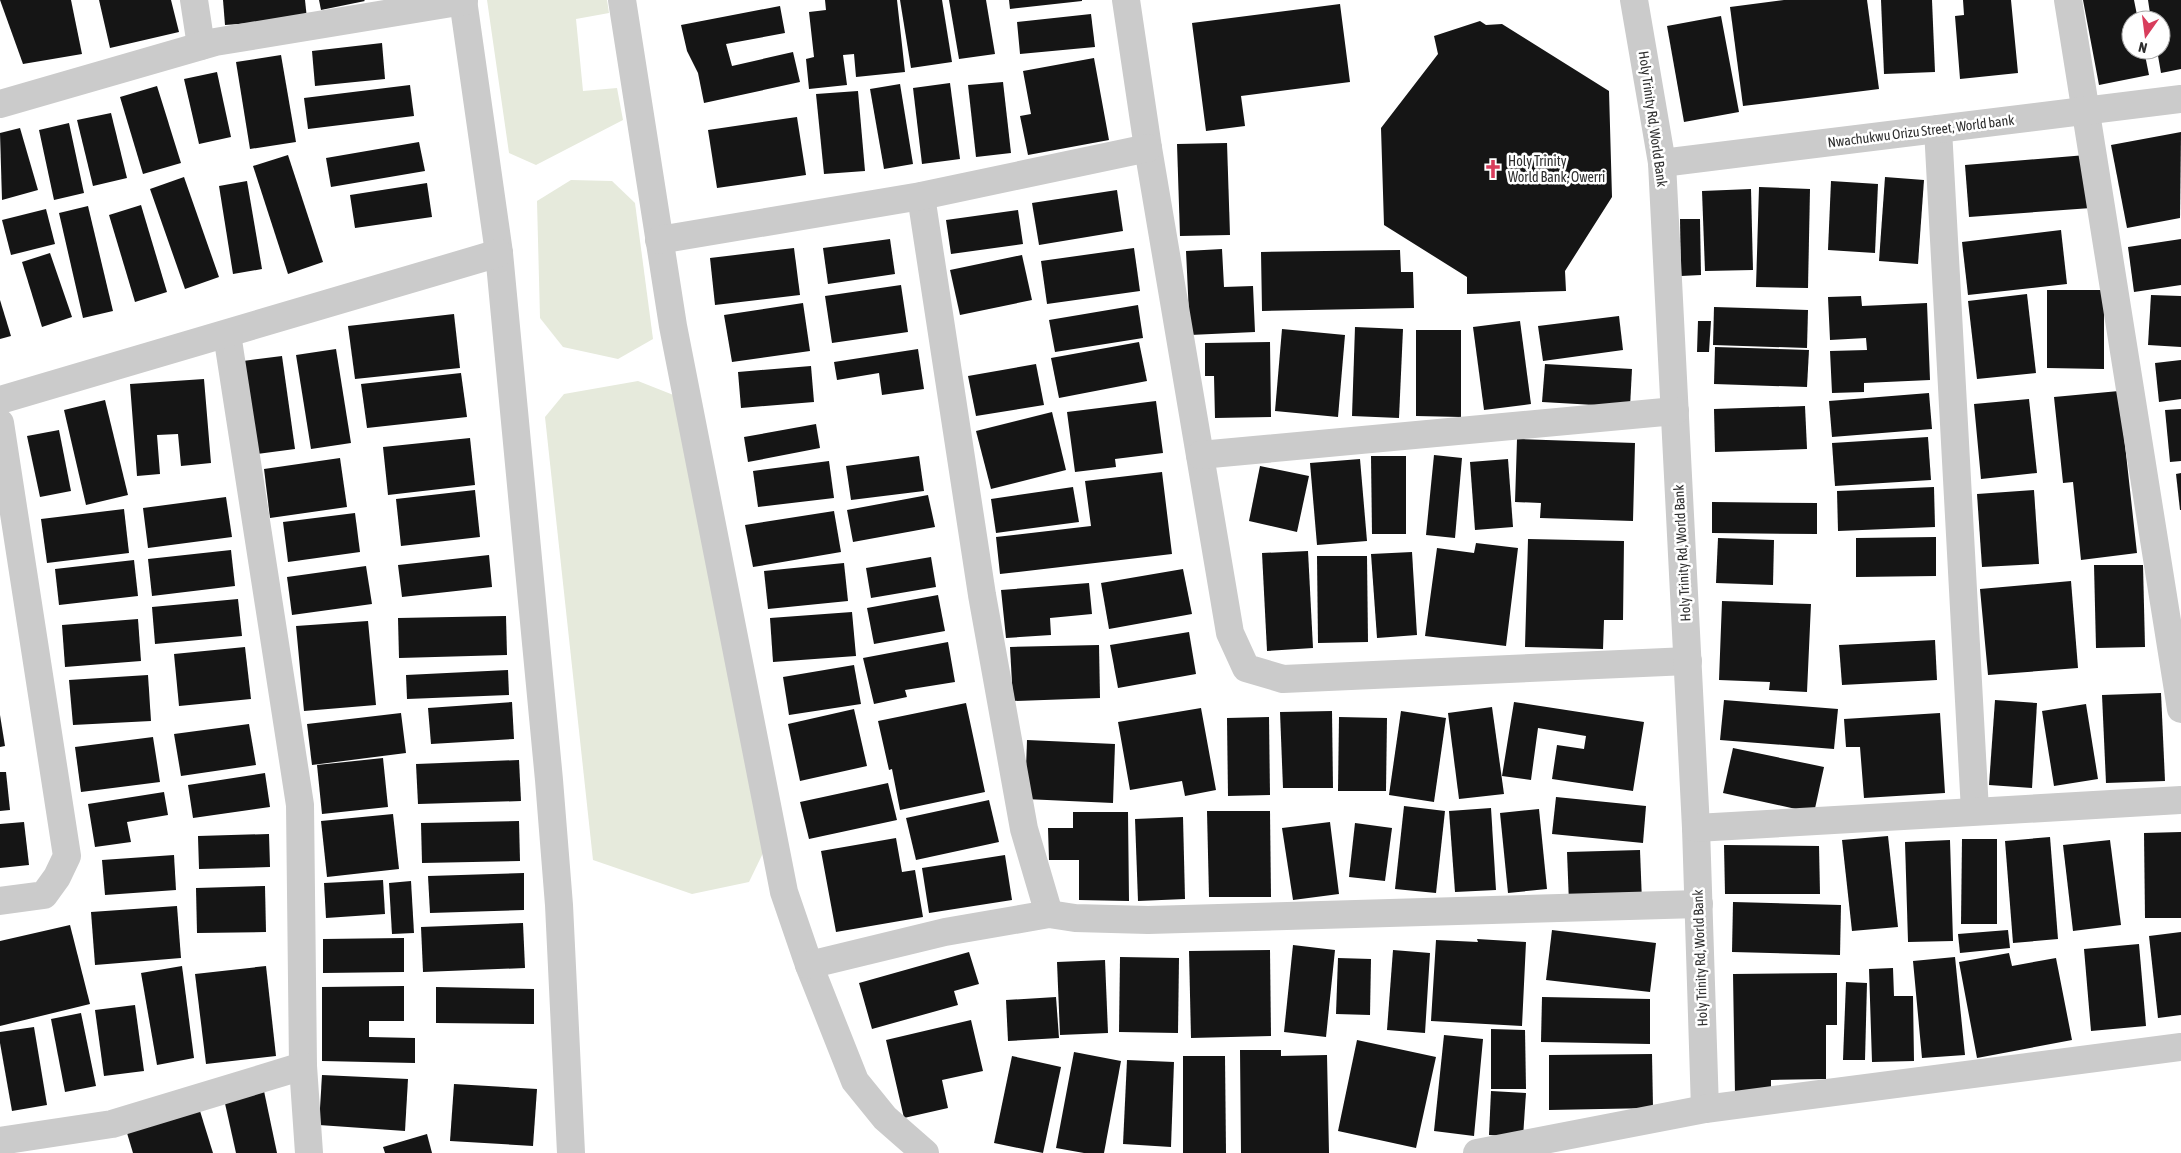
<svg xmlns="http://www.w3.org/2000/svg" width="2181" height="1153" viewBox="0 0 2181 1153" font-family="'Asap Condensed',sans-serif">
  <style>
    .green { fill: #e6eadc }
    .building { fill: #151515 }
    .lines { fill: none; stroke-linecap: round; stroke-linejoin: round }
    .minor { stroke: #cbcbcb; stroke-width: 28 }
    .labels { text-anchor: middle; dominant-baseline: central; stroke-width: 5; stroke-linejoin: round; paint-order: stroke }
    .street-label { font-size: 14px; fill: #2e2e2e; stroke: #fff }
    .poi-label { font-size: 14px; fill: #2e2e2e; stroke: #fff; text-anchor: start }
  </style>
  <rect width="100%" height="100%" fill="#fff"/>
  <!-- green -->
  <g class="green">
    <path d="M487 0H607L609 13 576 19 583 91 617 88 623 120 536 165 509 153Z"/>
    <path d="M571 180 612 181 635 203 653 339 618 359 563 347 540 318 537 201Z"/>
    <path d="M638 381 681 398 766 847 749 882 692 894 593 860 545 417 564 394Z"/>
  </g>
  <!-- building -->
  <g class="building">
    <path d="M0 0H71L82 54 23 64Z"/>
    <path d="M99 0H171L179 32 110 48Z"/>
    <path d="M223 0H305L307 19 225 25Z"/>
    <path d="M319 0H364L365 1 321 10Z"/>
    <path d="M825 0H897L905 72 856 77 854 54 843 55 847 85 809 89 806 59 814 57 809 12 826 10Z"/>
    <path d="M900 0H942L952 62 911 68Z"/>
    <path d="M949 0H986L995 54 959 59Z"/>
    <path d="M1009 0H1082V1L1010 9Z"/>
    <path d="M1784 0H1867L1879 89 1743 106 1730 7Z"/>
    <path d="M1881 0H1932L1935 72 1884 74Z"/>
    <path d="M1963 0H2011L2018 73 1960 79 1955 16 1964 15Z"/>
    <path d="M2083 0H2134L2138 20H2131V50H2144L2149 75 2099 85Z"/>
    <path d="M2148 0H2181V69L2161 73 2157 50H2161V20H2151Z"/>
    <path d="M1340 4 1350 82 1241 96 1245 126 1206 131 1192 23Z"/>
    <path d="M780 6 785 33 726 44 732 66 793 52 800 82 704 103 698 73 687 51 681 25Z"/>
    <path d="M1091 14 1095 47 1020 54 1017 22Z"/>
    <path d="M1721 16 1739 112 1684 122 1667 26Z"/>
    <path d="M1480 21 1486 25 1502 24 1609 91 1612 197 1565 271 1566 291 1467 294V277L1384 225 1381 128 1438 54 1434 36Z"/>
    <path d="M382 43 385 79 315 86 312 51Z"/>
    <path d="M281 55 296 142 250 149 236 62Z"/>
    <path d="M1094 58 1109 140 1028 155 1020 116 1031 114 1023 71Z"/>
    <path d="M217 72 231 137 199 144 184 79Z"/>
    <path d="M1003 82 1011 153 976 157 968 85Z"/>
    <path d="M950 83 960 159 922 164 913 88Z"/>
    <path d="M900 84 913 164 884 169 870 89Z"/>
    <path d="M410 85 414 116 308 129 304 98Z"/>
    <path d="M157 86 181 163 143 174 120 97Z"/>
    <path d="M858 91 865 171 824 174 816 94Z"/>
    <path d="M111 113 127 178 93 186 77 120Z"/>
    <path d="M797 117 806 175 717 188 708 130Z"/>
    <path d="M69 123 84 193 54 200 39 130Z"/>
    <path d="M20 128 38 190 2 200 0 133Z"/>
    <path d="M2181 132 2180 218 2127 228 2111 145Z"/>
    <path d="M419 142 425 171 331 187 326 158Z"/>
    <path d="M1227 143 1230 235 1180 236 1177 144Z"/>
    <path d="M288 155 323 262 288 274 253 166Z"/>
    <path d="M2086 155 2091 208 1969 217 1965 165Z"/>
    <path d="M184 177 219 277 185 289 150 189Z"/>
    <path d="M1885 177 1924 180 1918 264 1879 261Z"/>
    <path d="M247 181 262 269 233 274 219 186Z"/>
    <path d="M1831 181 1878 184 1875 253 1828 250Z"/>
    <path d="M427 183 432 217 355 228 350 195Z"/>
    <path d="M1759 187 1810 189 1808 288 1756 287Z"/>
    <path d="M1751 189 1753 270 1705 271 1702 191Z"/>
    <path d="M1117 190 1123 231 1039 245 1032 203Z"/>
    <path d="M141 205 167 292 135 302 109 215Z"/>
    <path d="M88 206 113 311 83 318 59 213Z"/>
    <path d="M46 209 55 244 11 255 2 220Z"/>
    <path d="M1018 210 1023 244 951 254 946 220Z"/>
    <path d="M1680 219H1700L1701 275 1681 276Z"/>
    <path d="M2061 230 2067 284 1968 295 1962 242Z"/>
    <path d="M890 239 895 274 828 284 823 248Z"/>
    <path d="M2181 239V285L2134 292 2128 247Z"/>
    <path d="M794 248 800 295 715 305 710 258Z"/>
    <path d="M1134 248 1140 291 1047 304 1041 261Z"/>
    <path d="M1222 249 1224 287 1253 286 1255 332 1190 335 1186 251Z"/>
    <path d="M1400 250 1401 272H1413L1414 308 1262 311 1261 252Z"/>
    <path d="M50 253 72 317 42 327 22 262Z"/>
    <path d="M1022 255 1032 300 960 315 950 270Z"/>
    <path d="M901 285 908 332 832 343 825 296Z"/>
    <path d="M2047 290H2104V369L2047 368Z"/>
    <path d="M2027 294 2036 373 1977 379 1968 301Z"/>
    <path d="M2151 295 2181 296V347L2148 345Z"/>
    <path d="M1861 296 1862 306 1927 303 1930 380 1864 383V392L1832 393 1830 351 1867 350 1866 338 1830 340 1828 297Z"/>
    <path d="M0 300 11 336 0 339Z"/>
    <path d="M803 303 810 351 732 362 724 315Z"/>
    <path d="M1138 305 1143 338 1055 352 1049 320Z"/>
    <path d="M1714 307 1808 310 1807 348 1713 345Z"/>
    <path d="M454 314 460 368 355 379 348 326Z"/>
    <path d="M1619 316 1623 350 1543 361 1538 326Z"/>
    <path d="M1520 321 1531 404 1484 410 1473 327Z"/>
    <path d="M1698 321H1711L1709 352H1697Z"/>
    <path d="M1355 327 1403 329 1399 418 1352 416Z"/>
    <path d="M1282 329 1345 335 1338 417 1275 411Z"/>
    <path d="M1416 330H1461V417L1416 416Z"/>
    <path d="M1139 342 1147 381 1059 398 1051 358Z"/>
    <path d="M1270 342 1271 417 1215 418 1214 376H1205V343Z"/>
    <path d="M1715 347 1809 350 1807 387 1714 384Z"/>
    <path d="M336 349 351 443 311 449 296 355Z"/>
    <path d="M918 349 924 389 882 395 879 373 837 380 834 362Z"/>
    <path d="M282 356 295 449 257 454 243 361Z"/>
    <path d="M2181 360V399L2159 402 2155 363Z"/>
    <path d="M1036 364 1044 405 976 416 968 376Z"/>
    <path d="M1545 364 1632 369 1630 407 1542 402Z"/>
    <path d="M811 366 814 402 741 408 738 372Z"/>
    <path d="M461 373 467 417 367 428 361 384Z"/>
    <path d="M204 379 211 463 181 466 178 434 157 435 160 474 137 476 130 384Z"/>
    <path d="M2119 391 2137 553 2081 560 2073 482 2063 483 2054 397Z"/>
    <path d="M1929 393 1932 429 1832 437 1829 401Z"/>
    <path d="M2029 399 2037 473 1981 479 1974 404Z"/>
    <path d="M105 400 128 495 86 505 64 410Z"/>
    <path d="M1156 401 1163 453 1115 459 1116 467 1075 472 1067 412Z"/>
    <path d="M1805 406 1807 449 1715 452 1714 409Z"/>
    <path d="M2181 409V461L2170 462 2165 410Z"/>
    <path d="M1052 412 1066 470 991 489 976 431Z"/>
    <path d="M816 424 820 448 748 462 744 437Z"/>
    <path d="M59 430 71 491 40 497 27 436Z"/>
    <path d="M1928 437 1931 480 1835 486 1832 443Z"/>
    <path d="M470 438 475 485 388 495 383 447Z"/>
    <path d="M1517 439 1635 443 1633 521 1540 518 1541 503 1515 502Z"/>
    <path d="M1434 455 1462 458 1455 538 1426 535Z"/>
    <path d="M919 456 924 491 851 500 846 466Z"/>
    <path d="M1371 456H1406V534H1372Z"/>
    <path d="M340 458 347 507 270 518 264 469Z"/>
    <path d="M1360 459 1367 541 1317 545 1310 463Z"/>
    <path d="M1508 459 1513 527 1475 530 1470 462Z"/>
    <path d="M829 461 834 498 758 507 753 471Z"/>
    <path d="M1260 466 1309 476 1297 532 1249 521Z"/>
    <path d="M1162 472 1172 554 1000 574 996 537 1091 526 1085 481Z"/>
    <path d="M2181 473V510H2180L2176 474Z"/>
    <path d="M1073 487 1079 522 996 533 991 499Z"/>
    <path d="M1934 487 1935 527 1838 531 1837 491Z"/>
    <path d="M475 490 480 537 401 546 396 499Z"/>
    <path d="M2034 490 2039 564 1982 567 1977 494Z"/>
    <path d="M928 495 935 527 853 542 847 510Z"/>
    <path d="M226 497 232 537 148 548 143 508Z"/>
    <path d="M1712 502 1817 503V534L1712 533Z"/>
    <path d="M124 509 129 553 47 563 41 519Z"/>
    <path d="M834 511 841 552 753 567 745 525Z"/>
    <path d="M355 513 360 552 288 562 283 522Z"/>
    <path d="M1936 537V576L1856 577V538Z"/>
    <path d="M1718 538 1774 540 1773 585 1716 583Z"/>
    <path d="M1528 539 1624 541 1623 620H1604L1603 649 1525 647Z"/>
    <path d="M1476 543 1518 548 1506 646 1425 636 1437 548 1474 553Z"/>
    <path d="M231 550 235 586 152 596 148 559Z"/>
    <path d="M1308 551 1313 648 1267 651 1262 553Z"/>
    <path d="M1412 552 1417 635 1377 638 1371 554Z"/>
    <path d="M489 555 492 587 402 597 398 565Z"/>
    <path d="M1317 556H1367L1368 642 1318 643Z"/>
    <path d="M931 557 936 587 871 598 866 568Z"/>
    <path d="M134 560 138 596 59 605 55 569Z"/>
    <path d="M844 563 848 601 768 609 764 571Z"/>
    <path d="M2094 565H2143L2145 647 2096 648Z"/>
    <path d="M366 566 372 604 292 615 287 577Z"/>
    <path d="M1183 569 1192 614 1109 629 1101 583Z"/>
    <path d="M2071 581 2078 668 1988 675 1980 589Z"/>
    <path d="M1089 583 1092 614 1050 618 1051 635 1006 638 1001 590Z"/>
    <path d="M938 595 945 631 874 644 867 608Z"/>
    <path d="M238 599 242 636 155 644 152 607Z"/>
    <path d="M1722 601 1811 604 1807 692 1769 690 1770 682 1719 680Z"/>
    <path d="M852 612 856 656 773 662 770 618Z"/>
    <path d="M506 616 507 655 399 658 398 618Z"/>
    <path d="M138 619 141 661 65 667 62 625Z"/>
    <path d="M368 621 376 705 304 711 296 626Z"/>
    <path d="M1189 632 1196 674 1118 688 1110 645Z"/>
    <path d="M1935 640 1937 680 1842 685 1839 645Z"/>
    <path d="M948 642 955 682 905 690 907 697 874 704 863 658Z"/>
    <path d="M1099 645 1100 698 1013 701 1010 647Z"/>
    <path d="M245 647 251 699 179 706 174 654Z"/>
    <path d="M854 665 861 704 789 715 783 677Z"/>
    <path d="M508 670 509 695 407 699 406 675Z"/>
    <path d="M148 675 151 721 73 725 69 680Z"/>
    <path d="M2161 693 2165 781 2106 783 2102 695Z"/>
    <path d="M1724 700 1838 709 1834 749 1720 740Z"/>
    <path d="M1995 700 2037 703 2032 788 1989 785Z"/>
    <path d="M512 702 514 739 431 744 428 708Z"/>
    <path d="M1514 702 1644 722 1633 791 1552 779 1557 745 1584 749 1586 736 1538 728 1531 780 1502 776Z"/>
    <path d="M966 703 985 792 900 810 892 769 889 770 878 721Z"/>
    <path d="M2086 704 2098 779 2054 786 2042 711Z"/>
    <path d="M1492 707 1504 794 1459 799 1448 713Z"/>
    <path d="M1201 708 1216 790 1185 796 1182 781 1130 790 1118 722Z"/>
    <path d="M854 709 867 766 800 781 788 724Z"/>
    <path d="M1332 711 1333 788H1283L1280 712Z"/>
    <path d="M1401 711 1446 718 1434 802 1389 795Z"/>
    <path d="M401 713 406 753 312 765 307 724Z"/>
    <path d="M1940 713 1945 793 1864 798 1860 747H1846L1844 719Z"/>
    <path d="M0 715 5 746 0 747Z"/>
    <path d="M1269 717 1270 795 1228 796 1227 718Z"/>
    <path d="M1339 717 1387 718 1386 791H1338Z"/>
    <path d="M249 724 256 765 181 776 174 734Z"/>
    <path d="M153 737 160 782 81 792 75 747Z"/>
    <path d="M1027 740 1115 744 1113 803 1025 799Z"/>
    <path d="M1733 748 1824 767 1814 813 1723 793Z"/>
    <path d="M383 758 388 807 322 814 317 765Z"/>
    <path d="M519 760 521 801 418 804 416 764Z"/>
    <path d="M0 772H6L10 810 0 811Z"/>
    <path d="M265 773 270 807 193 818 188 785Z"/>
    <path d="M888 783 897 820 809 839 800 802Z"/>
    <path d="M164 792 168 815 127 822 131 842 95 847 88 804Z"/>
    <path d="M1556 797 1646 806 1643 843 1552 834Z"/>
    <path d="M989 800 999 842 916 860 906 818Z"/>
    <path d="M1404 806 1445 811 1436 893 1395 889Z"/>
    <path d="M1491 808 1496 890 1455 892 1449 811Z"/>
    <path d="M1539 809 1547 889 1508 893 1500 813Z"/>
    <path d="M1207 811H1270L1271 897H1209Z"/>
    <path d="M1073 812H1128L1129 901 1079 900V860H1049L1048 828H1073Z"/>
    <path d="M393 814 399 869 327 877 321 821Z"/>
    <path d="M1183 817 1185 899 1138 901 1135 819Z"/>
    <path d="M519 821 520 861 422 863 421 823Z"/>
    <path d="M24 822 29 865 0 868V824Z"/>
    <path d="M1330 822 1339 894 1293 900 1282 828Z"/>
    <path d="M1355 823 1392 828 1385 881 1349 877Z"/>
    <path d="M2181 832V918H2145L2144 833Z"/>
    <path d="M269 834 270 867 199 869 198 836Z"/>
    <path d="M1888 836 1898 927 1852 931 1842 840Z"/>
    <path d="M2050 837 2058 939 2013 943 2005 841Z"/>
    <path d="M896 838 902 872 915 870 923 917 836 932 821 851Z"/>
    <path d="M1962 839H1997V924H1961Z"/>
    <path d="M1950 840 1953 941 1908 942 1905 842Z"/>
    <path d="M2110 840 2121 925 2073 931 2063 845Z"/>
    <path d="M1724 845 1819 846 1820 894H1725Z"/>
    <path d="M1640 850 1642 902 1569 903 1567 852Z"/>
    <path d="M174 855 176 890 105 895 102 860Z"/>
    <path d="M1005 855 1012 900 929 913 922 868Z"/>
    <path d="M524 873V910L430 913 428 876Z"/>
    <path d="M383 880 385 914 326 918 324 883Z"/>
    <path d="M411 881 414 933 392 934 389 883Z"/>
    <path d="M265 886 266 932 197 933 196 888Z"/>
    <path d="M1733 902 1841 905 1840 955 1732 952Z"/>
    <path d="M177 906 181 958 95 965 91 912Z"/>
    <path d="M523 923 525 968 423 972 421 927Z"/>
    <path d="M70 925 90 1004 0 1026V941Z"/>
    <path d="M1552 930 1656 943 1650 992 1546 980Z"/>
    <path d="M2008 930 2010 948 1960 953 1958 934Z"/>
    <path d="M2181 932V1015L2158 1018 2149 936Z"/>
    <path d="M404 938V972L323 973V939Z"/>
    <path d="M1477 939 1526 942 1522 1026 1431 1021 1436 940 1478 942Z"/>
    <path d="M2139 944 2146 1026 2091 1031 2084 949Z"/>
    <path d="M1293 945 1335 950 1326 1037 1284 1032Z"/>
    <path d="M1270 950 1271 1036 1191 1038 1189 951Z"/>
    <path d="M1393 950 1430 953 1425 1033 1387 1030Z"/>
    <path d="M969 952 979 984 954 991 958 1005 872 1029 859 983Z"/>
    <path d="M2009 953 2012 966 2056 958 2072 1040 1977 1058 1959 962Z"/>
    <path d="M1120 957 1179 958 1178 1033 1119 1032Z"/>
    <path d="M1955 957 1965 1055 1922 1058 1913 961Z"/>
    <path d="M1338 958 1371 959 1370 1015 1336 1014Z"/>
    <path d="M1105 960 1108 1033 1060 1035 1057 962Z"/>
    <path d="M182 966 194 1058 157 1065 141 973Z"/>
    <path d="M266 966 276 1056 206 1064 195 974Z"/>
    <path d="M1893 968 1894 996H1913L1914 1061 1872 1062 1869 969Z"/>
    <path d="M1837 973V1025H1826V1079L1771 1080V1093L1735 1094 1733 974Z"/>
    <path d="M1846 982 1867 983 1865 1060H1843Z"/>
    <path d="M404 986V1021H369V1037L415 1038V1063L322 1061V987Z"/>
    <path d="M436 987 534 989V1024L436 1023Z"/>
    <path d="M1056 997 1059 1038 1008 1041 1006 1000Z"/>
    <path d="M1542 997 1650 999V1044L1541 1042Z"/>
    <path d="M135 1005 144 1071 104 1076 95 1010Z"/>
    <path d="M81 1013 96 1086 65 1092 51 1019Z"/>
    <path d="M971 1020 983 1071 942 1080 948 1108 904 1118 886 1040Z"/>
    <path d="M34 1027 47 1105 12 1111 0 1043V1032Z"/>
    <path d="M1491 1029 1525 1030 1526 1089H1491Z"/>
    <path d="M1444 1035 1483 1039 1474 1136 1434 1131Z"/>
    <path d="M1357 1040 1436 1057 1416 1148 1338 1131Z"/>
    <path d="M1240 1050H1281V1056L1327 1055 1329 1153H1241Z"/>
    <path d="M1074 1052 1121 1061 1104 1153H1084L1056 1148Z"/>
    <path d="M1652 1054 1653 1108 1549 1110V1055Z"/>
    <path d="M1012 1056 1061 1067 1043 1153 994 1143Z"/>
    <path d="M1183 1056H1225L1226 1153H1183Z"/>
    <path d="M1127 1060 1174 1062 1171 1147 1123 1144Z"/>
    <path d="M322 1075 408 1079 405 1131 319 1125Z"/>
    <path d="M454 1084 537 1089 533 1146 450 1141Z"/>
    <path d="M264 1091 277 1153H236L224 1099Z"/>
    <path d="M1491 1091 1526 1093 1523 1137 1489 1135Z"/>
    <path d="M200 1111 213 1153H133L127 1133Z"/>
    <path d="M427 1134 432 1153H385L383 1147Z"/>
  </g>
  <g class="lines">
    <!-- minor -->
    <g class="minor">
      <path d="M194 0 201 46"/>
      <path d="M463 0 499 253 549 780 559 905 571 1153"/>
      <path d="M622 0 673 326 784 892 809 965 855 1081 885 1118 925 1153"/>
      <path d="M1126 0 1148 148 1230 633 1246 668 1283 679 1688 661"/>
      <path d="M1634 0 1662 163 1696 828 1705 1109"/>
      <path d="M2068 0 2181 709"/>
      <path d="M0 104 215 42 464 1"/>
      <path d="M1938 129 1975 811"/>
      <path d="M1662 163 2181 99"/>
      <path d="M921 196 982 595 1024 829 1049 914"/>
      <path d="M659 240 921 196 1148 148"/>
      <path d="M227 334 300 805 303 1066 309 1153"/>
      <path d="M0 400 499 253"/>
      <path d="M0 423 67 856 57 877 44 895 0 901"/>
      <path d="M1200 455 1675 411"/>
      <path d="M1696 828 2181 800"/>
      <path d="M809 965 945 932 1049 914 1075 918 1148 920 1699 904"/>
      <path d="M0 1141 112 1124 303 1066"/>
      <path d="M1477 1153 1705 1109 2181 1047"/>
    </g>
  </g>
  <!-- icons -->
  <defs>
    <g id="church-bare" transform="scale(1.5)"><path d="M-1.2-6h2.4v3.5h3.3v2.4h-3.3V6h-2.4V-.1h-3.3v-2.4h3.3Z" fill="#d83d5c" stroke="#fff" stroke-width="2.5" paint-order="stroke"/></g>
  </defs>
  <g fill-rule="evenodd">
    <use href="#church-bare" x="1493" y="169"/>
  </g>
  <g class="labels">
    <!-- street labels -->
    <g class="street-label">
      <text transform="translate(1653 119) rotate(82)">Holy Trinity Rd, World Bank</text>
      <text transform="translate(1921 131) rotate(-7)">Nwachukwu Orizu Street, World bank</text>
      <text transform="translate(1682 553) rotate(-93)">Holy Trinity Rd, World Bank</text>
      <text transform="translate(1700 958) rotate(-92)">Holy Trinity Rd, World Bank</text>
    </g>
    <!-- poi labels -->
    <g class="poi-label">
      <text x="1508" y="161">Holy Trinity<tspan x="1508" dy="16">World Bank, Owerri</tspan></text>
    </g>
  </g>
  <!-- north arrow -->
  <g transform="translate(2146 35) rotate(194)"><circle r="24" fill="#ffffff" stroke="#ababab"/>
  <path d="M0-4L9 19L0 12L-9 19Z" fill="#d83d5c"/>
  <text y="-8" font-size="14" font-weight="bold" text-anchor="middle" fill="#2e2e2e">N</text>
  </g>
</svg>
